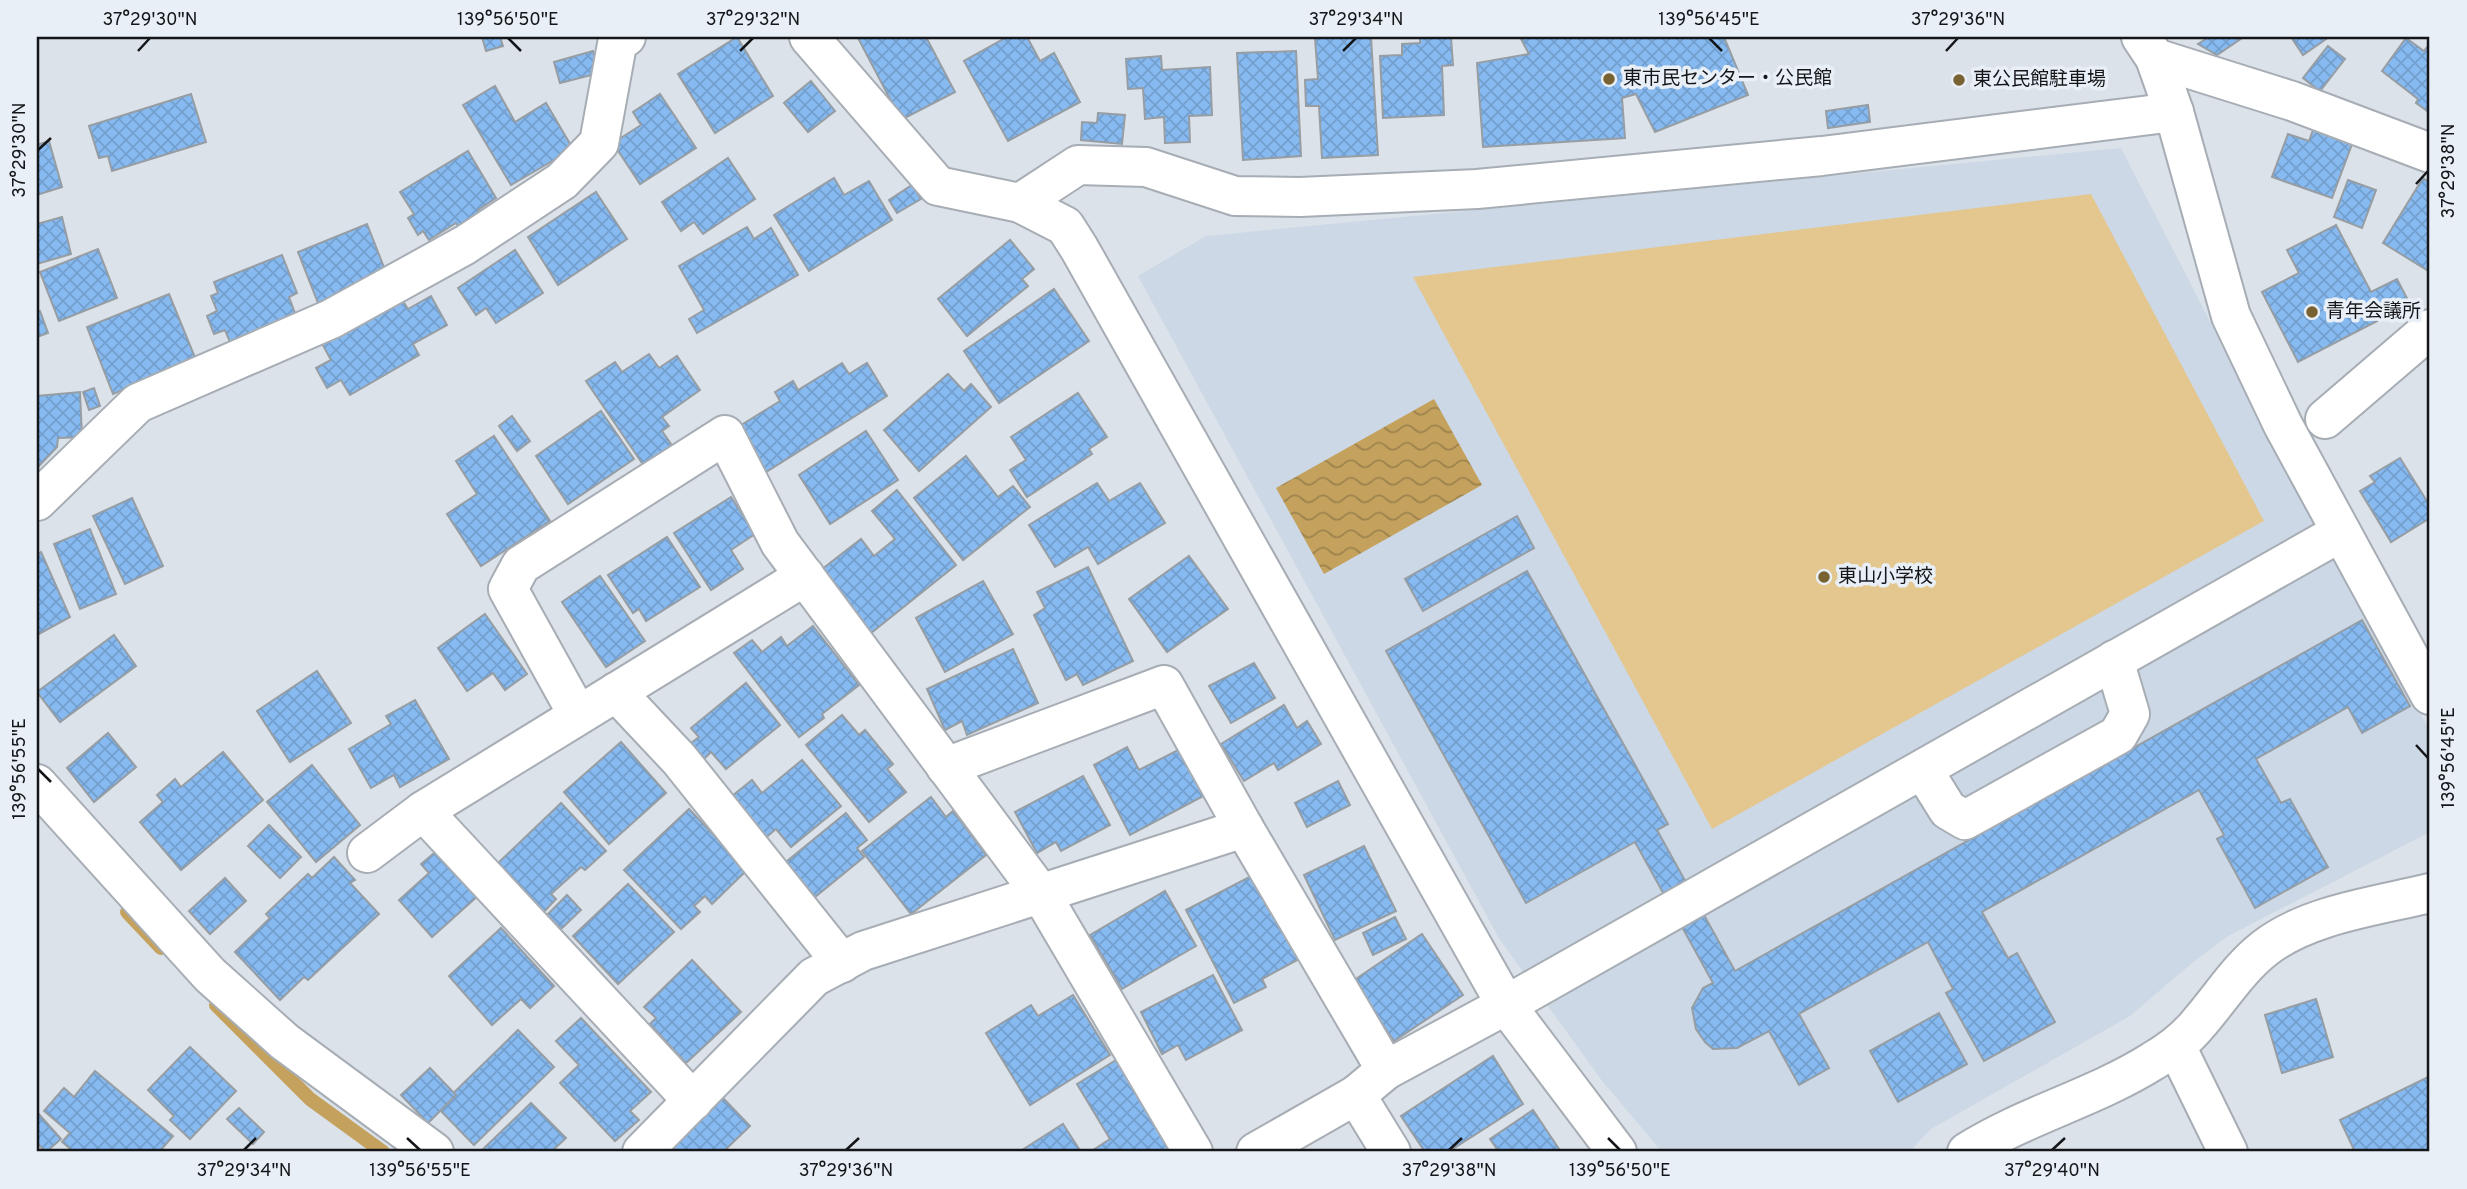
<svg xmlns="http://www.w3.org/2000/svg" width="2467" height="1189" viewBox="0 0 2467 1189" font-family="Overpass,'Noto Sans JP',sans-serif">
  <style>
    .built { fill: #ccd8e5 }
    .park { fill: #e3c78f }
    .water { fill: url(#water-waves) }
    .lines { fill: none; stroke-linecap: round; stroke-linejoin: round }
    .stream { stroke: #c4a25e; stroke-width: 14 }
    .building { fill: url(#building-cross-hatch); stroke: #969da3; stroke-width: 2 }
    .minor-casing { stroke: #a7adb4; stroke-width: 42 }
    .minor { stroke: #fff; stroke-width: 38 }
    .ticks { fill: none; stroke: #141619; stroke-width: 2.5 }
    .poi-dot { fill: #796232; stroke: #e8eff6; stroke-width: 2.5 }
    .labels { text-anchor: middle; dominant-baseline: central; stroke-width: 7; stroke-linejoin: round; paint-order: stroke }
    .poi-label { font-size: 19px; fill: #141619; stroke: #e8eff6; text-anchor: start }
    .neatline { fill: none; stroke: #141619; stroke-width: 2.5 }
    .ticks-label { font-size: 18px; text-anchor: middle; fill: #141619 }
  </style>
  <defs>
    <pattern id="water-waves" width="16" height="10" patternUnits="userSpaceOnUse" patternTransform="scale(1.75)"><rect width="16" height="10" fill="#c4a25e"/><path d="M0 5q4-4 8 0t8 0" fill="none" stroke="#9e834d"/></pattern>
    <pattern id="building-cross-hatch" width="8" height="8" patternUnits="userSpaceOnUse" patternTransform="scale(1.75)"><rect width="8" height="8" fill="#86baf1"/><path d="M0 0l8 8M0 8l8-8" fill="none" stroke="#739fce"/></pattern>
  </defs>
  <rect width="100%" height="100%" fill="#dbe2e9"/>
  <!-- built -->
  <path class="built" d="M2121 148 2262 423 2430 731V832L2228 936 2192 963 2130 1016 1931 1129 1909 1152H1662L1603 1082 1500 940 1138 276 1206 236Z"/>
  <!-- park -->
  <path class="park" d="M2091 194 2264 521 1712 829 1413 277Z"/>
  <!-- water -->
  <path class="water" d="M1434 399 1482 485 1324 574 1276 488Z"/>
  <g class="lines">
    <!-- stream -->
    <g class="stream">
      <path d="M127 912 161 948"/>
      <path d="M216 1005 310 1099 383 1152"/>
    </g>
  </g>
  <!-- building -->
  <g class="building">
    <path d="M482 37H500L503 46 486 51Z"/>
    <path d="M737 37 773 96 715 133 678 74Z"/>
    <path d="M926 37 955 92 901 120 858 38Z"/>
    <path d="M1007 37H1027L1040 61 1054 53 1080 102 1008 141 964 61Z"/>
    <path d="M1371 37 1378 155 1322 158 1319 106H1306L1305 80 1318 79 1315 38Z"/>
    <path d="M1420 37H1451L1453 65 1442 66 1444 115 1383 118 1380 56 1402 55V44L1420 43Z"/>
    <path d="M1520 37H1724L1748 95 1655 132 1636 94 1622 98 1625 138 1483 147 1477 63 1529 54Z"/>
    <path d="M2209 37H2241L2242 38 2217 55 2198 44Z"/>
    <path d="M2291 37H2329L2303 55Z"/>
    <path d="M2406 38 2424 51 2430 43V113L2416 103 2418 99 2382 71Z"/>
    <path d="M2328 46 2345 59 2320 91 2303 78Z"/>
    <path d="M593 51 599 73 560 83 554 62Z"/>
    <path d="M1296 51 1301 156 1243 160 1237 53Z"/>
    <path d="M1161 56 1162 70 1210 67 1212 115 1189 116 1190 142 1165 143 1164 117 1145 119 1143 88 1128 89 1126 59Z"/>
    <path d="M811 81 835 111 808 132 784 103Z"/>
    <path d="M495 86 515 122 546 103 573 149 511 185 463 105Z"/>
    <path d="M191 94 206 142 112 171 108 156 99 158 89 126Z"/>
    <path d="M660 94 696 148 640 184 613 143 641 125 633 112Z"/>
    <path d="M1868 105 1870 122 1828 128 1826 111Z"/>
    <path d="M1098 113 1125 115 1122 144 1081 140 1082 122 1097 123Z"/>
    <path d="M2313 130 2352 144 2332 198 2272 177 2288 134 2309 141Z"/>
    <path d="M49 141 62 187 37 195V145Z"/>
    <path d="M468 151 496 198 478 210 482 216 460 229 456 223 429 240 423 231 418 235 408 218 414 214 400 192Z"/>
    <path d="M728 158 755 199 703 234 694 222 681 231 662 202Z"/>
    <path d="M834 178 844 195 869 181 892 220 809 271 774 215Z"/>
    <path d="M2423 178 2430 183V272L2383 243Z"/>
    <path d="M2348 180 2376 190 2362 228 2334 217Z"/>
    <path d="M912 185 921 199 897 213 889 200Z"/>
    <path d="M596 192 627 239 558 285 528 237Z"/>
    <path d="M62 217 71 254 37 264V224Z"/>
    <path d="M367 224 387 275 318 303 298 252Z"/>
    <path d="M2336 225 2371 292 2397 279 2410 304 2298 362 2262 292 2299 273 2287 250Z"/>
    <path d="M747 227 754 239 771 228 798 275 697 333 689 319 704 310 679 266Z"/>
    <path d="M1010 240 1034 269 1022 279 1028 286 967 336 938 299Z"/>
    <path d="M98 249 117 298 59 321 40 272Z"/>
    <path d="M515 250 543 293 496 323 486 308 476 315 458 288Z"/>
    <path d="M282 255 297 293 289 297 296 316 230 342 225 330 214 334 207 316 217 311 211 296 218 293 214 282Z"/>
    <path d="M1054 289 1089 341 999 403 964 351Z"/>
    <path d="M169 294 196 360 113 394 87 327Z"/>
    <path d="M399 295 408 309 431 296 447 325 413 344 419 355 350 395 341 380 327 388 316 368 331 360 320 340Z"/>
    <path d="M40 311 48 333 37 337V312Z"/>
    <path d="M649 354 659 368 677 356 700 390 662 417 669 426 662 431 673 447 644 466 586 381 615 362 622 372Z"/>
    <path d="M842 363 849 374 867 363 887 396 766 472 738 427 780 401 775 392 793 381 798 390Z"/>
    <path d="M948 374 964 391 971 384 991 407 919 471 884 430Z"/>
    <path d="M94 388 100 406 89 410 83 392Z"/>
    <path d="M80 392 82 437 58 438 57 447 37 468V396Z"/>
    <path d="M1078 393 1107 437 1089 449 1092 454 1027 497 1010 470 1026 460 1011 437Z"/>
    <path d="M601 411 634 459 568 504 536 456Z"/>
    <path d="M512 416 530 441 517 451 499 426Z"/>
    <path d="M866 431 898 480 830 524 799 475Z"/>
    <path d="M494 436 550 521 481 566 447 514 477 494 456 461Z"/>
    <path d="M966 456 998 497 1013 486 1030 507 963 560 914 498Z"/>
    <path d="M2400 458 2430 506V518L2391 542 2360 491 2375 482 2370 476Z"/>
    <path d="M1097 483 1109 501 1140 483 1165 523 1098 564 1088 547 1055 567 1029 525Z"/>
    <path d="M897 490 956 565 871 633 821 570 861 539 874 556 895 539 872 511Z"/>
    <path d="M731 497 755 534 731 550 743 569 711 590 674 533Z"/>
    <path d="M132 498 163 566 125 584 93 516Z"/>
    <path d="M1517 516 1534 548 1423 611 1405 579Z"/>
    <path d="M90 529 116 594 80 609 54 544Z"/>
    <path d="M667 537 700 587 646 621 639 609 633 613 608 575Z"/>
    <path d="M41 552 70 617 37 635V555Z"/>
    <path d="M1189 556 1228 609 1167 652 1129 599Z"/>
    <path d="M1088 567 1133 661 1083 685 1077 674 1066 680 1034 615 1045 608 1037 592Z"/>
    <path d="M1527 571 1668 824 1657 830 1735 971 2362 620 2410 706 2362 733 2348 707 2256 759 2281 803 2290 799 2328 867 2255 908 2217 839 2224 835 2199 790 1982 912 2008 958 2017 953 2055 1022 1984 1061 1946 993 1953 989 1928 942 1799 1014 1829 1068 1799 1085 1769 1031 1737 1048 1713 1049 1705 1042 1696 1029 1692 1008 1703 988 1713 983 1635 842 1526 903 1386 651Z"/>
    <path d="M600 576 645 641 606 667 562 602Z"/>
    <path d="M983 581 1013 634 945 672 916 618Z"/>
    <path d="M485 614 527 674 505 690 493 673 467 691 438 648Z"/>
    <path d="M813 626 859 685 822 714 824 718 799 737 734 653 752 640 762 652 781 637 787 646Z"/>
    <path d="M114 635 136 666 60 722 37 692Z"/>
    <path d="M1013 649 1038 703 967 735 962 721 945 730 927 689Z"/>
    <path d="M1254 663 1275 698 1231 723 1209 686Z"/>
    <path d="M317 671 351 723 290 762 257 711Z"/>
    <path d="M746 683 780 725 726 769 711 752 704 759 691 743 699 737 691 728Z"/>
    <path d="M415 700 449 759 400 787 394 775 371 788 349 749 391 724 386 716Z"/>
    <path d="M1284 705 1297 728 1307 721 1321 744 1278 770 1274 763 1244 781 1221 744Z"/>
    <path d="M842 715 859 735 865 730 893 764 887 769 906 792 869 822 806 745Z"/>
    <path d="M108 733 136 767 94 802 67 768Z"/>
    <path d="M621 742 666 793 609 844 564 792Z"/>
    <path d="M1127 747 1139 770 1182 748 1207 794 1130 835 1094 765Z"/>
    <path d="M223 752 263 800 181 870 140 822 163 802 157 795 175 779 181 787Z"/>
    <path d="M802 760 841 806 791 847 776 829 764 839 731 797 752 780 762 793Z"/>
    <path d="M312 765 360 825 316 862 267 802Z"/>
    <path d="M1083 776 1110 825 1061 851 1056 842 1037 853 1015 812Z"/>
    <path d="M1338 781 1350 805 1307 827 1295 803Z"/>
    <path d="M931 797 946 817 953 811 986 855 911 914 862 851Z"/>
    <path d="M561 803 606 851 585 870 581 867 551 894 556 899 542 914 496 865Z"/>
    <path d="M689 809 747 870 712 904 705 896 694 906 700 912 681 929 624 870Z"/>
    <path d="M846 813 867 840 857 848 864 857 815 897 786 862Z"/>
    <path d="M269 825 301 857 280 878 248 846Z"/>
    <path d="M1364 846 1396 911 1335 940 1304 875Z"/>
    <path d="M439 849 479 895 432 937 399 900 429 873 421 864Z"/>
    <path d="M334 857 355 880 350 883 379 914 308 980 304 977 280 1000 235 952 270 918 266 914 308 874 312 878Z"/>
    <path d="M1255 874 1299 959 1262 979 1266 987 1234 1003 1186 910Z"/>
    <path d="M225 878 246 901 210 934 189 911Z"/>
    <path d="M628 884 674 932 618 984 573 936Z"/>
    <path d="M1165 891 1196 946 1122 989 1090 935Z"/>
    <path d="M567 895 581 910 561 929 547 915Z"/>
    <path d="M1395 917 1406 939 1373 955 1363 933Z"/>
    <path d="M501 928 554 986 530 1008 521 999 492 1025 449 976Z"/>
    <path d="M1422 934 1463 995 1394 1041 1353 981Z"/>
    <path d="M692 960 741 1012 686 1063 650 1024 656 1018 644 1007Z"/>
    <path d="M1213 975 1242 1030 1186 1060 1178 1045 1162 1054 1141 1012Z"/>
    <path d="M1073 995 1110 1055 1030 1105 986 1033 1031 1005 1038 1016Z"/>
    <path d="M2316 999 2333 1057 2282 1073 2265 1015Z"/>
    <path d="M1939 1013 1967 1064 1898 1102 1870 1051Z"/>
    <path d="M581 1018 651 1092 630 1111 639 1120 615 1141 560 1083 579 1065 556 1041Z"/>
    <path d="M518 1030 554 1067 474 1145 438 1108Z"/>
    <path d="M190 1047 236 1091 190 1139 170 1120 174 1116 148 1090Z"/>
    <path d="M1493 1056 1523 1104 1448 1152H1425L1401 1116Z"/>
    <path d="M1116 1060 1173 1152H1090L1110 1139 1077 1084Z"/>
    <path d="M430 1068 456 1095 428 1123 401 1095Z"/>
    <path d="M95 1071 173 1136 159 1152H74L62 1142 70 1133 44 1111 64 1088 74 1097Z"/>
    <path d="M2430 1076V1152H2355L2340 1120Z"/>
    <path d="M723 1098 750 1126 723 1152H669Z"/>
    <path d="M531 1103 566 1138 551 1152H480Z"/>
    <path d="M239 1108 264 1132 253 1144 227 1119Z"/>
    <path d="M1533 1110 1561 1152H1499L1490 1139Z"/>
    <path d="M37 1112 61 1139 46 1152 37 1143Z"/>
    <path d="M1063 1124 1081 1152H1019Z"/>
  </g>
  <g class="lines">
    <!-- minor casing -->
    <g class="minor-casing">
      <g id="minor">
        <path d="M809 37 938 186 1020 203"/>
        <path d="M2141 37 2155 58 2174 112 2231 316 2283 425 2430 695"/>
        <path d="M2155 58 2292 101 2430 153"/>
        <path d="M2174 112 1822 156 1477 189 1300 197 1235 196 1146 167 1078 165 1020 203 1065 226 1079 248 1506 1005 2341 532"/>
        <path d="M2325 419 2430 329"/>
        <path d="M37 501 138 403 331 319 465 245 562 181 599 143 618 39 626 37"/>
        <path d="M616 692 679 759 842 963"/>
        <path d="M578 715 508 589 521 565 725 435 780 543 1041 894 1193 1152"/>
        <path d="M946 767 1164 685 1244 828"/>
        <path d="M1923 770 1948 810 1965 820 2118 735 2130 714 2114 660"/>
        <path d="M37 784 210 975 285 1042 434 1152"/>
        <path d="M423 811 693 1101"/>
        <path d="M367 853 423 811 805 576"/>
        <path d="M2176 1046 2228 1152"/>
        <path d="M1356 1095 1391 1152"/>
        <path d="M642 1152 814 977 863 951 1244 828 1386 1070 1506 1005 1617 1152"/>
        <path d="M1256 1152 1356 1095 1386 1070"/>
        <path d="M1967 1152C2026 1115 2094 1098 2153 1061 2170 1051 2186 1039 2198 1024 2220 999 2238 969 2265 948 2309 914 2377 906 2430 893"/>
      </g>
    </g>
    <!-- minor -->
    <use href="#minor" class="minor"/>
  </g>
  <!-- ticks -->
  <path class="ticks" d="M508 38 521 51M1709 38 1722 51M138 51 150 38M740 51 753 38M1343 51 1356 38M1946 51 1958 38M38 150 51 138M2416 184 2428 171M2416 745 2428 758M38 769 51 782M407 1138 420 1150M1608 1138 1620 1150M244 1150 256 1138M846 1150 859 1138M1449 1150 1462 1138M2052 1150 2065 1138"/>
  <!-- markers -->
  <g class="poi-dot">
    <circle cx="1609" cy="79" r="7"/>
    <circle cx="1959" cy="80" r="7"/>
    <circle cx="2312" cy="312" r="7"/>
    <circle cx="1824" cy="577" r="7"/>
  </g>
  <g class="labels">
    <!-- poi labels -->
    <g class="poi-label">
      <text x="1623" y="79">東市民センター・公民館</text>
      <text x="1973" y="80">東公民館駐車場</text>
      <text x="2326" y="312">青年会議所</text>
      <text x="1838" y="577">東山小学校</text>
    </g>
  </g>
  <!-- border -->
  <rect width="2467" height="1189" fill="none" stroke="#e8eff6" stroke-width="77"/>
  <rect x="38" y="38" width="2390" height="1112" class="neatline"/>
  <g class="ticks-label">
    <text x="150" y="25">37°29'30"N</text>
    <text x="508" y="25">139°56'50"E</text>
    <text x="753" y="25">37°29'32"N</text>
    <text x="1356" y="25">37°29'34"N</text>
    <text x="1709" y="25">139°56'45"E</text>
    <text x="1958" y="25">37°29'36"N</text>
    <text transform="translate(19 150) rotate(-90)" y="6">37°29'30"N</text>
    <text transform="translate(2448 171) rotate(-90)" y="6">37°29'38"N</text>
    <text transform="translate(2448 758) rotate(-90)" y="6">139°56'45"E</text>
    <text transform="translate(19 769) rotate(-90)" y="6">139°56'55"E</text>
    <text x="244" y="1176">37°29'34"N</text>
    <text x="420" y="1176">139°56'55"E</text>
    <text x="846" y="1176">37°29'36"N</text>
    <text x="1449" y="1176">37°29'38"N</text>
    <text x="1620" y="1176">139°56'50"E</text>
    <text x="2052" y="1176">37°29'40"N</text>
  </g>
</svg>
